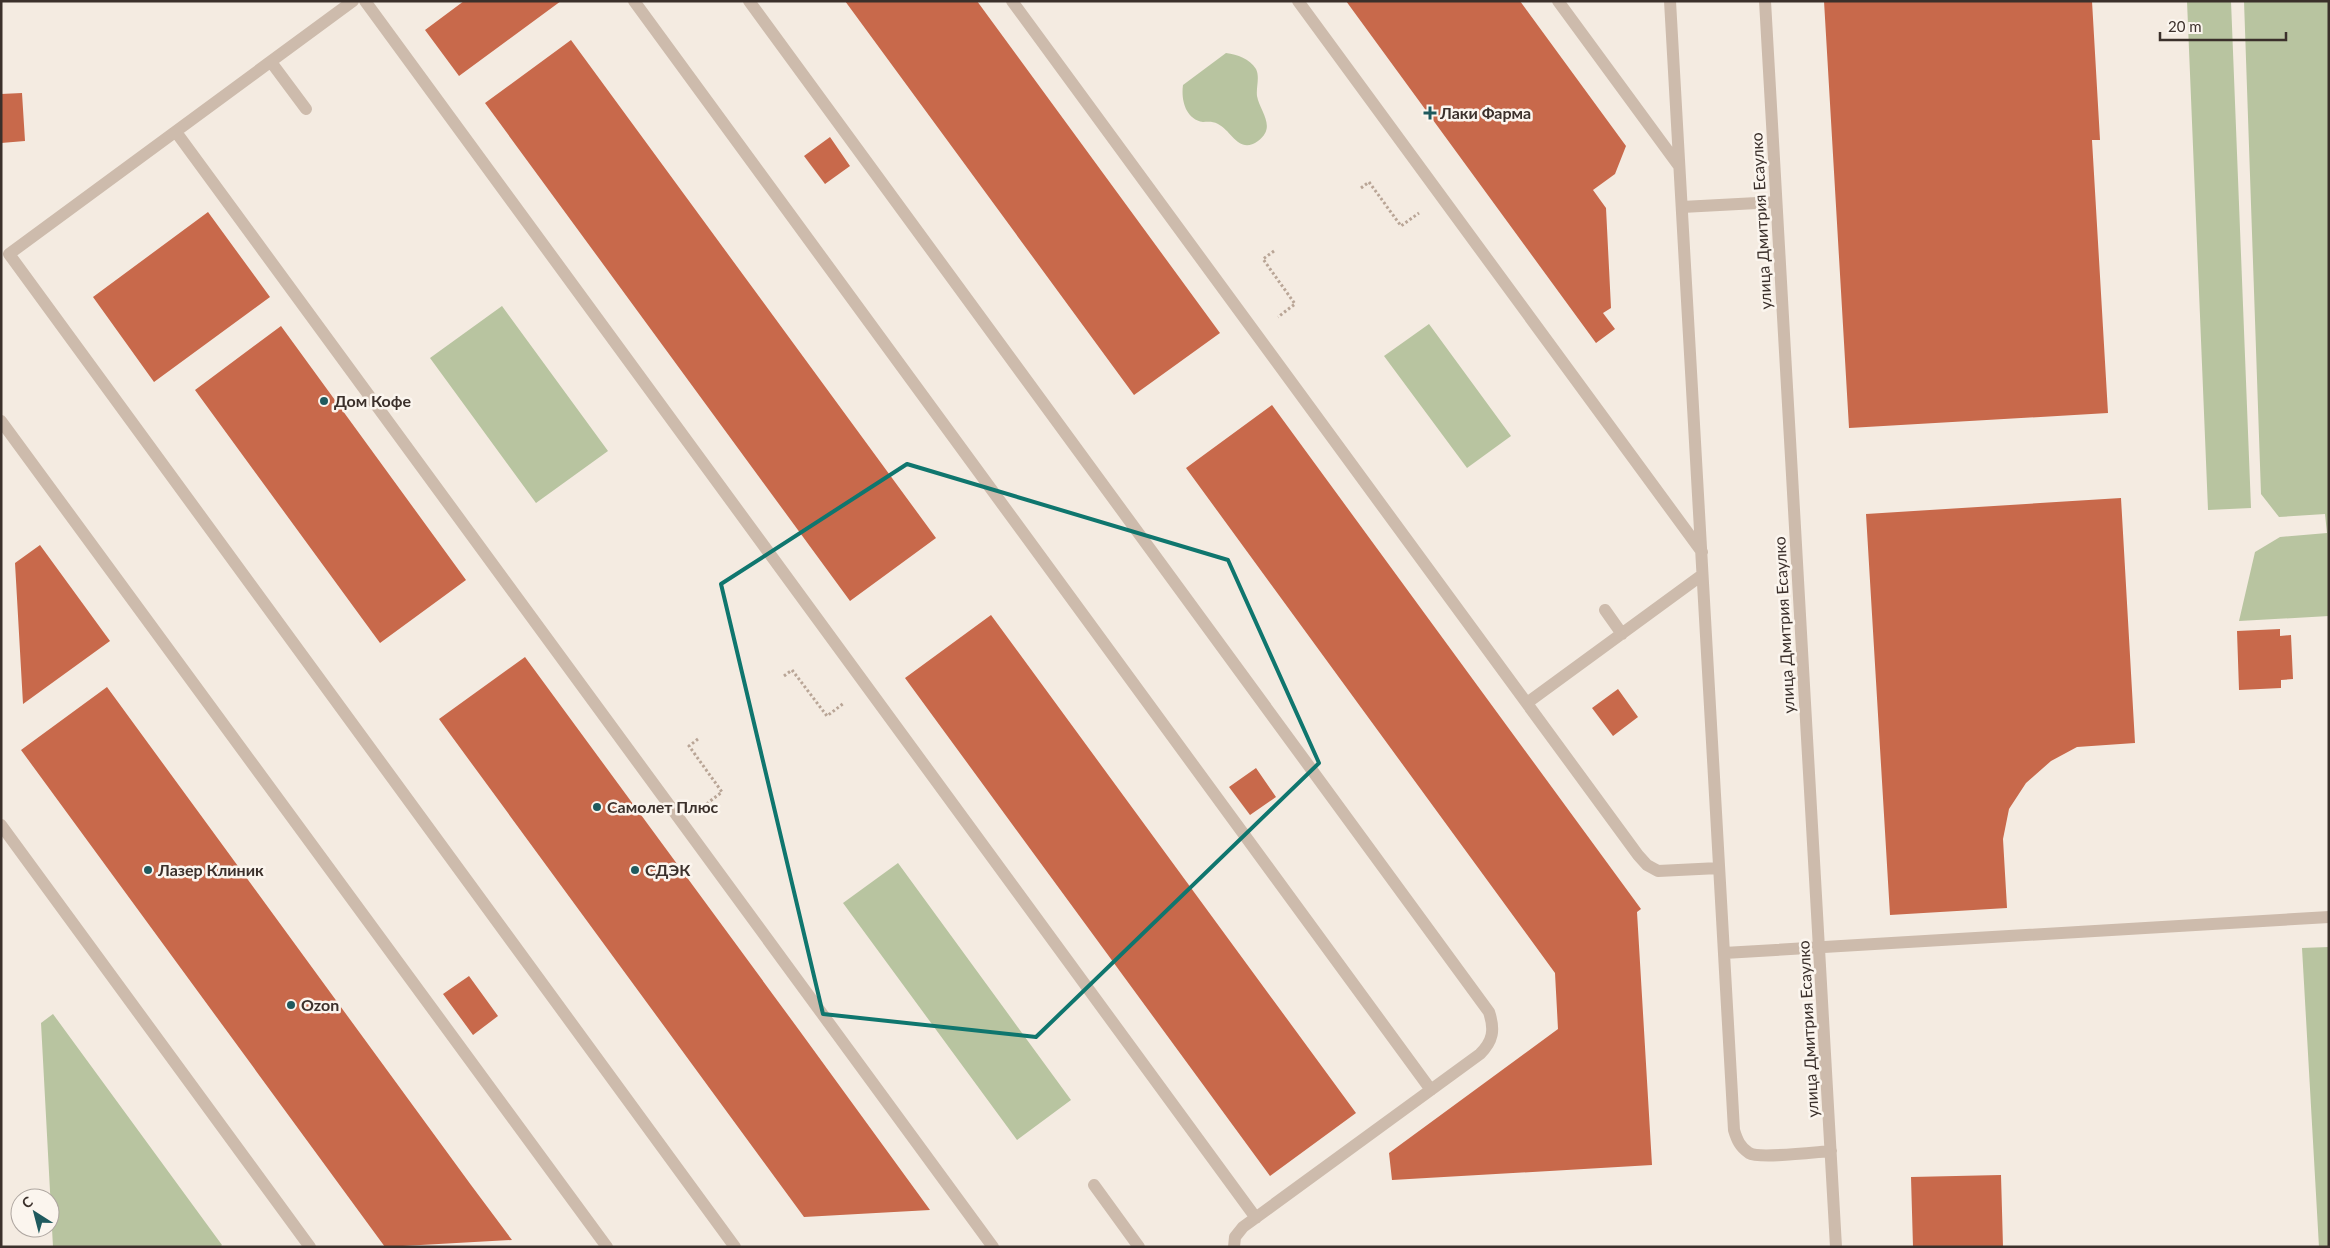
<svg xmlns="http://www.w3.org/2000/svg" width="2330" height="1248" font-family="Lato,sans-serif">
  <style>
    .green { fill: #b8c4a0 }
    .building { fill: #c8694b }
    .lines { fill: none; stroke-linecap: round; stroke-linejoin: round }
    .path { stroke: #b9a596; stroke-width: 3; stroke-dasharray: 2.5 2.5; stroke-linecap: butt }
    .minor { stroke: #cdbbac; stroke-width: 12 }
    .marked { fill: none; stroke: #0f766e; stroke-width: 4; stroke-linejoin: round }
    .poi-dot { fill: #1f5a5e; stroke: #fbf5ee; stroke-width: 2 }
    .labels { text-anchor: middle; stroke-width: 5; stroke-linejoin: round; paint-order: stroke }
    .poi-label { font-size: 16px; font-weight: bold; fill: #3b302b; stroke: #fbf5ee; text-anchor: start }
    .street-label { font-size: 16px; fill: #3b302b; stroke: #fbf5ee }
  </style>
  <rect width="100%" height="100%" fill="#f4ebe1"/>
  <path class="green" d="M2187,1H2231L2251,508L2208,510Z
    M2244,1H2329V616L2239,621L2255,552L2280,537L2327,533L2325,514L2279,517L2261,494Z
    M1226,53C1238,55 1249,58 1256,69C1260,77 1256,87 1257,96C1260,112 1277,127 1258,141C1239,155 1232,131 1218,124C1212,121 1208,122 1203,122C1185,119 1181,99 1183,85Z
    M502,306L608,451L536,503L430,358Z
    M1429,324L1511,436L1467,468L1384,356Z
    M898,863L1071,1100L1017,1140L843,903Z
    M2329,947V1247H2319L2302,948Z
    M53,1014L222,1245L220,1247H53L41,1023Z"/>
  <path class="building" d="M464,1H561L459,76L425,30Z
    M845,1H977L1220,333L1134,395Z
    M1346,1H1520L1626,146L1615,174L1593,190L1606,208L1611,308L1603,313L1615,329L1596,343Z
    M1824,1H2092L2100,140H2092L2108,413L1849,428Z
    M571,40L936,538L850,601L485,103Z
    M22,93L25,141L1,143V94Z
    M830,137L850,166L825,184L804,156Z
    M208,212L270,297L154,382L93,297Z
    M281,326L466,580L380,643L195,390Z
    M1272,405L1641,909L1637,912L1652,1165L1392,1180L1389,1153L1558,1029L1555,973L1186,468Z
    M2121,498L2135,743L2077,747L2051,761L2026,783L2009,809L2003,839L2007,908L1890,915L1866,514Z
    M40,545L110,641L23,704L15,563Z
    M991,615L1356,1113L1270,1176L905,678Z
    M2280,629V636L2291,635L2293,679L2281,680V688L2239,690L2237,631Z
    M525,657L799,1030L930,1210L804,1217L439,719Z
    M107,687L471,1185L512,1240L385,1247L21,750Z
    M1618,689L1638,717L1613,736L1592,708Z
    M1256,768L1276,797L1250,815L1229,787Z
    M469,976L498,1016L473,1035L443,994Z
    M2001,1175L2003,1247H1913L1911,1177Z"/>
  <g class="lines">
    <path class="path" d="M1361,188L1369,182L1401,226L1419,213
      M1274,251L1263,259L1295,304L1278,317
      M784,676L792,670L827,716L844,703
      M698,739L689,746L722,792L705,805"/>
    <path class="minor" d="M353,1L9,254L735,1247
      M365,1L1256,1218
      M634,1L1431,1090
      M749,1L1489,1012C1495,1030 1493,1041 1480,1054L1243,1227L1235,1237L1234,1247
      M1012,1L1638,855L1647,865L1658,871L1719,868
      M1298,1L1702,552
      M1558,1L1679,166
      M1670,1L1734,1130C1737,1140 1740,1147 1749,1153C1759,1159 1816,1152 1831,1151
      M1765,1L1836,1247
      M271,62L306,109
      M176,132L993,1247
      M1682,207L1776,202
      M1,421L607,1247
      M1605,610L1622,634
      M1527,703L1702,575
      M1,825L310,1247
      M1724,953L2329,917
      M1094,1185L1139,1247"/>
  </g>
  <path class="marked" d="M907,464L1228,560L1319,763L1036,1037L823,1014L721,584Z"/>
  <g class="poi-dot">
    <path d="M1427.5 105.5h5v5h5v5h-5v5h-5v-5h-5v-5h5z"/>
    <circle cx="324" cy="401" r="5"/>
    <circle cx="597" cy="807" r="5"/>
    <circle cx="148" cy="870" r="5"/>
    <circle cx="635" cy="870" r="5"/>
    <circle cx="291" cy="1005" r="5"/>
  </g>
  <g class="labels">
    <g class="poi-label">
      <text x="1440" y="119">Лаки Фарма</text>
      <text x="334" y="407">Дом Кофе</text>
      <text x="607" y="813">Самолет Плюс</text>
      <text x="158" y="876">Лазер Клиник</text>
      <text x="645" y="876">СДЭК</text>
      <text x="301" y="1011">Ozon</text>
    </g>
    <g class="street-label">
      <text transform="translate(1761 221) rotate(-93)" y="6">улица Дмитрия Есаулко</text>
      <text transform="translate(1784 625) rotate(-93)" y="6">улица Дмитрия Есаулко</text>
      <text transform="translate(1808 1029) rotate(-93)" y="6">улица Дмитрия Есаулко</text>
    </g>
  </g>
  <rect width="2330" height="1248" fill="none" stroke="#3b302b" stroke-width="5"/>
  <g transform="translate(35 1213) rotate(324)"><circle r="24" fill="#fbf5ee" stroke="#aea6a0"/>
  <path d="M0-4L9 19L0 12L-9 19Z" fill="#1f5a5e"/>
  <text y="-8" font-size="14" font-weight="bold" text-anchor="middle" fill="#3b302b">С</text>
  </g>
  <path d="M2160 32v8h126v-8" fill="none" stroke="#3b302b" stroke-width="2.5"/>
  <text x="2168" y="32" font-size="15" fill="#3b302b" stroke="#fbf5ee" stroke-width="4" paint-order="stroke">20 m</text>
</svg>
